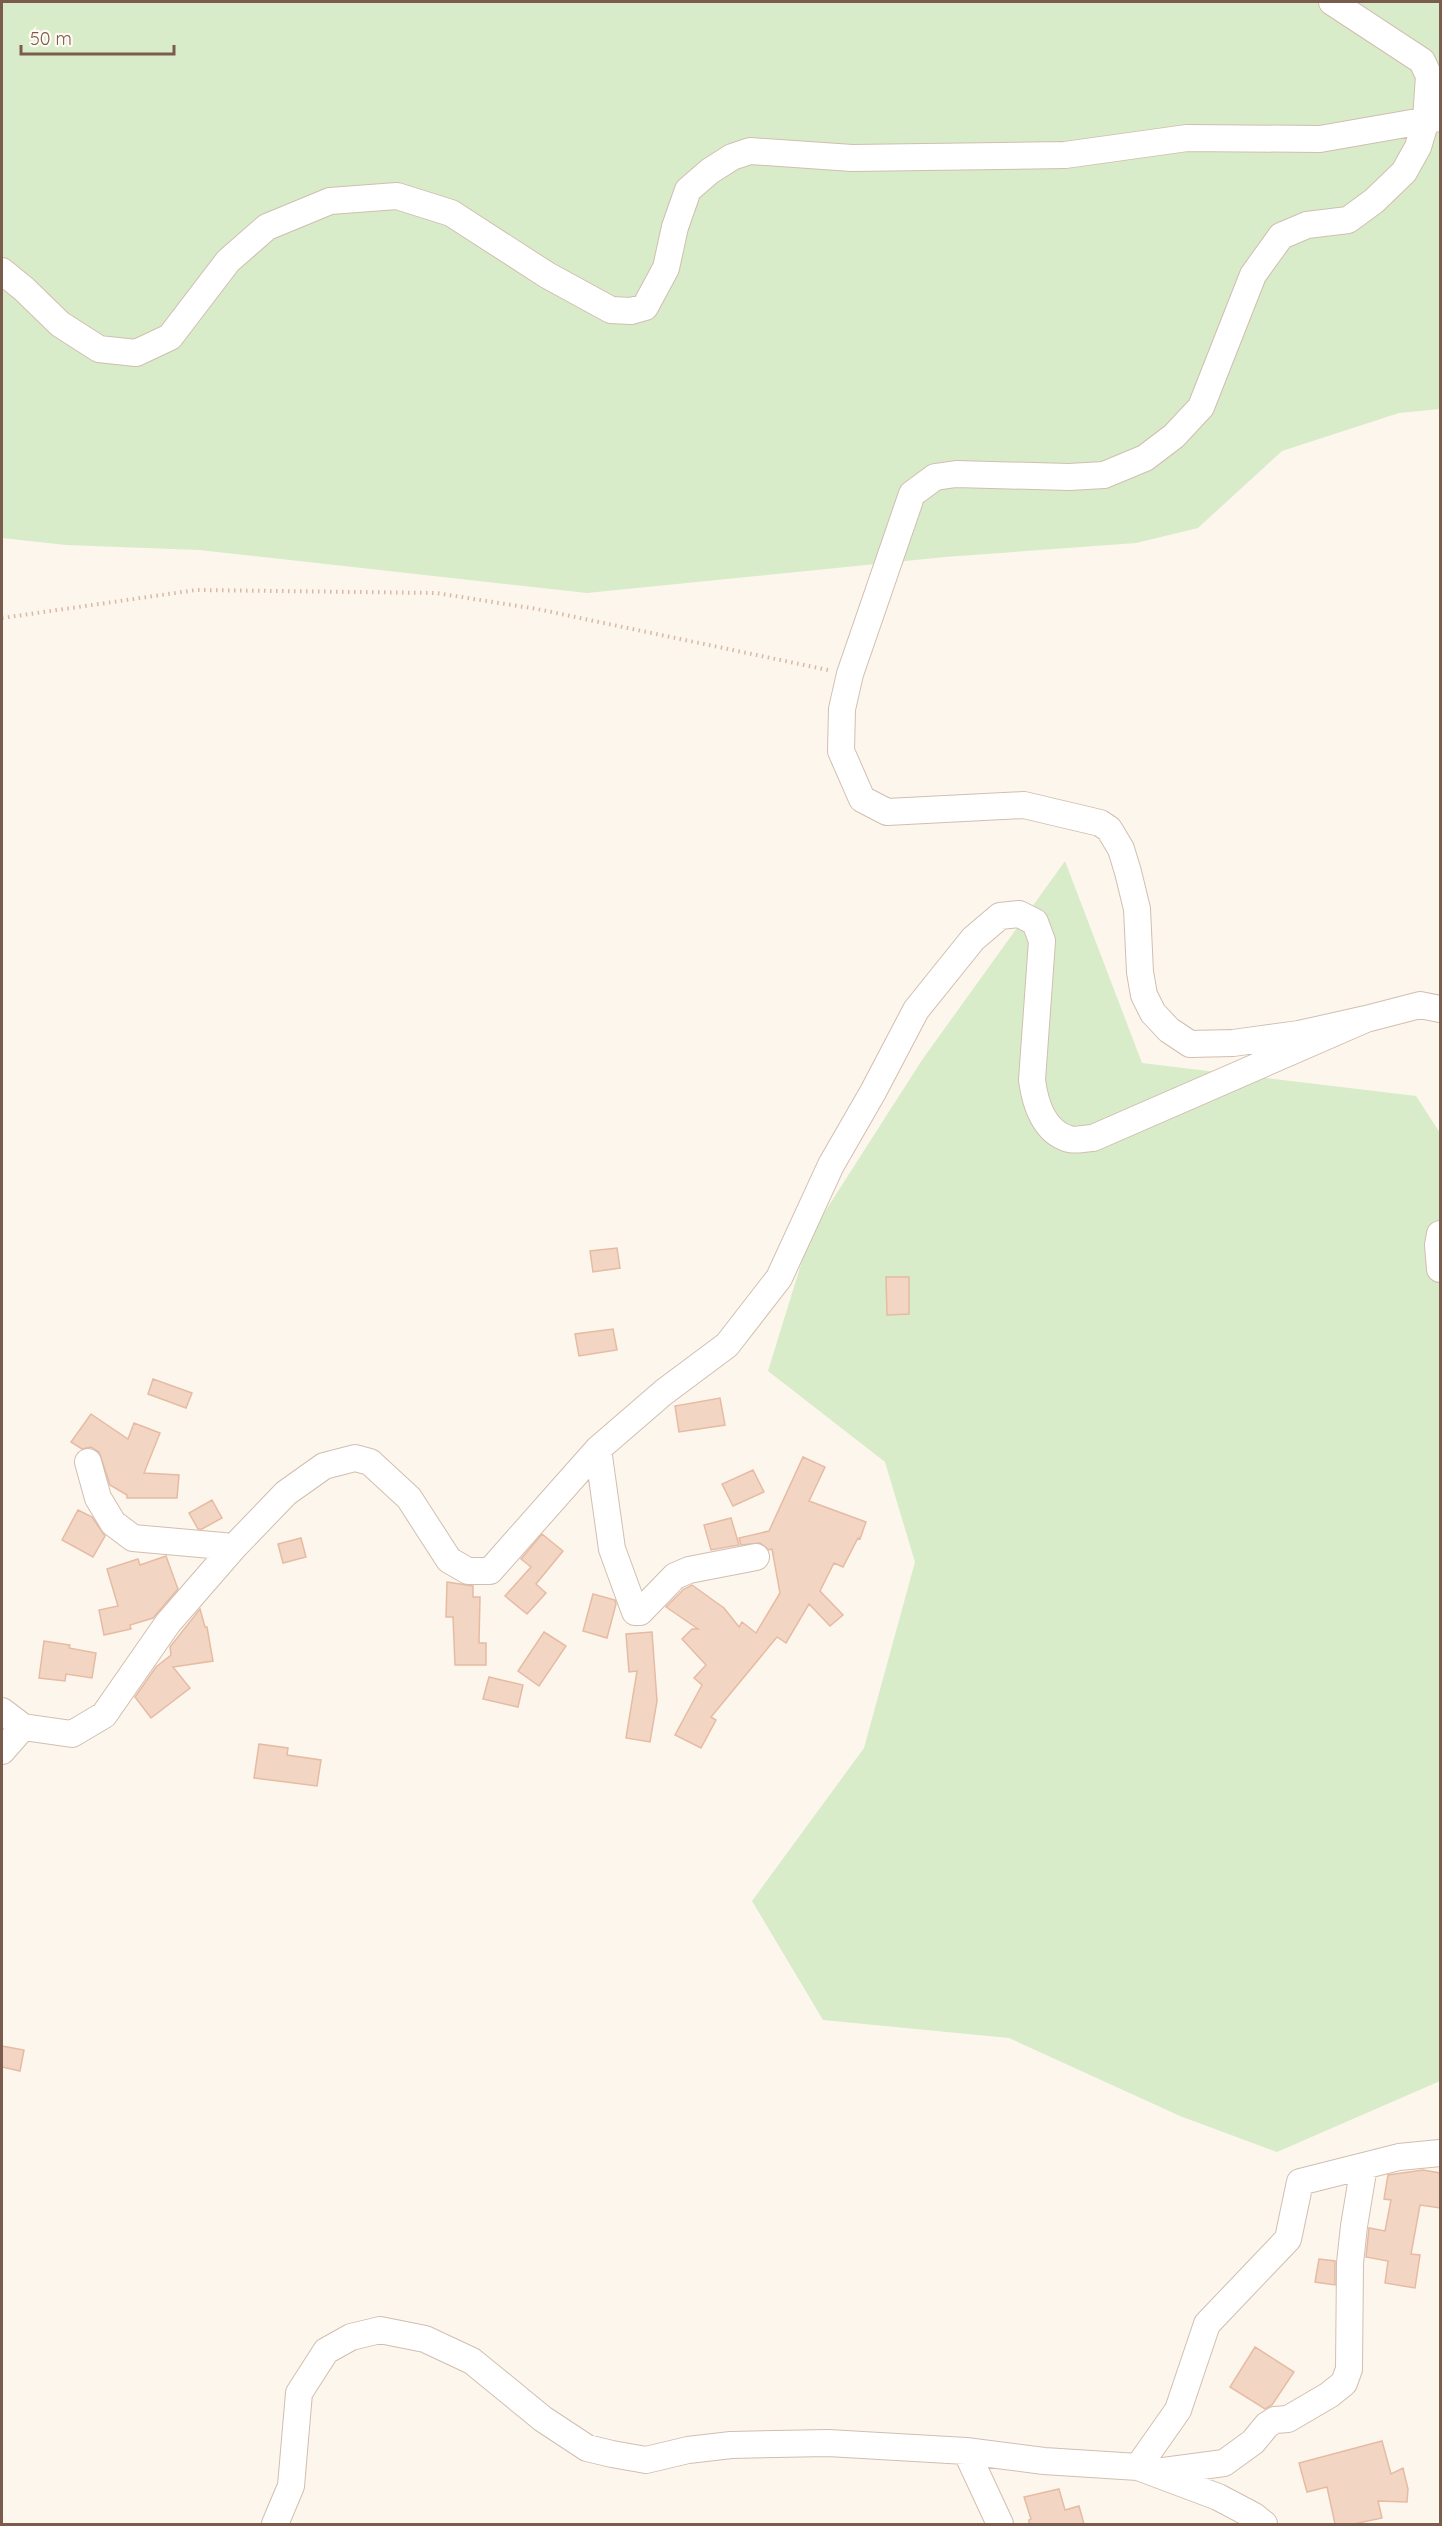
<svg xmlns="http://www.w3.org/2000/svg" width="1442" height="2526" font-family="Quicksand,sans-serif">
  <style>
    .green { fill: #d8ecc9 }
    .building { fill: #f3d5c3; stroke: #e6bba3; stroke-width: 1.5 }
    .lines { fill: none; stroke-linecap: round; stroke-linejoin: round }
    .minor-casing { stroke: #d1beb0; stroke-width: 28 }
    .path { stroke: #d9b8a5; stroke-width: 4; stroke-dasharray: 1.5 4.5; stroke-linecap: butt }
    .minor { stroke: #fff; stroke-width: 26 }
  </style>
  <rect width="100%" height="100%" fill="#fdf6ec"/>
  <path class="green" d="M2,2H1440V409L1399,413L1282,451L1198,528L1136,543L945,557L587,593L199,550L66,545L2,538Z
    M1065,861L1142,1063L1416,1096L1440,1133V2081L1277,2152L1180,2116L1009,2038L823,2020L752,1901L864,1748L915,1562L885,1462L768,1371L810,1235L922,1060Z"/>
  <path class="building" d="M617,1248L620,1268L593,1272L590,1251Z
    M886,1277H909V1314L887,1315Z
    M613,1329L617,1350L579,1356L575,1334Z
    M153,1379L192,1393L186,1408L148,1394Z
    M720,1398L725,1425L679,1432L675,1406Z
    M91,1414L128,1439L134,1423L160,1433L144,1473L179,1475L177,1498H127V1495L110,1485L99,1452L91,1447L82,1449L71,1442Z
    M803,1457L825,1467L809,1501L866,1522L860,1539L858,1538L843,1567L834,1563L820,1591L843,1615L830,1626L809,1604L786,1643L777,1637L711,1717L716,1720L701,1748L675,1735L702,1685L694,1678L706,1665L682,1639L692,1629H698L666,1607L684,1589L692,1585L724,1608L739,1627L742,1622L756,1633L780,1593L772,1549L769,1550L760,1543L741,1545L739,1538L769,1531Z
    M753,1470L764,1492L733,1506L722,1484Z
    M212,1500L222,1518L202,1529H198L189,1513Z
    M78,1510L92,1517L105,1536L93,1557L62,1540Z
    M731,1518L739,1545L711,1550L704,1525Z
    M542,1534L563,1551L536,1584L546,1593L527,1614L505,1596L531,1567L521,1559Z
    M301,1538L306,1557L283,1563L278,1544Z
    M166,1556L178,1589L153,1618L130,1625L131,1629L104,1635L99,1610L118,1606L107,1569L138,1559L140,1565Z
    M447,1582L473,1586V1597H480L479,1643H486V1665H455L453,1617H446Z
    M593,1594L615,1600L616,1604L607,1638L583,1631Z
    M200,1609L205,1627H207L213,1661L173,1667L190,1688L151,1718L135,1697L156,1667L171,1655L170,1647Z
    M544,1632L566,1646L539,1686L518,1671Z
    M652,1632L657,1701L650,1742L626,1738L637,1671L629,1672L626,1634Z
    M44,1641L70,1645L69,1648L96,1653L92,1678L66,1674L65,1681L39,1678Z
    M489,1677L523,1685L518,1707L483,1699Z
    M259,1744L288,1748L287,1755L321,1760L317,1786L254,1778Z
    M2,2046L24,2050L20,2071L2,2067Z
    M1423,2170L1440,2173V2208L1420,2205L1411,2254L1420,2255L1415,2288L1385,2283L1388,2261L1366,2257L1369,2228L1385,2231L1391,2200L1384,2199L1388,2175Z
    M1319,2259L1335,2261V2285L1315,2282Z
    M1255,2347L1294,2372L1272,2405L1265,2409L1230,2387Z
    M1382,2441L1391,2474L1403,2468L1408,2489L1407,2502L1378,2501L1382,2518L1354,2524H1335L1327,2487L1307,2492L1299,2463Z
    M1059,2489L1065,2510L1079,2506L1084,2524H1029V2520L1031,2519L1024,2497Z"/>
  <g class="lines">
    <defs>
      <path id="minor" d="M1332,2L1422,61L1429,76L1426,120L1418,147L1404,172L1374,201L1348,220L1307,225L1281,236L1253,275L1201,407L1174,436L1145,458L1104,475L1069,477L956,474L935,477L912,494L850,674L842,709L841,751L862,799L887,812L1024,805L1100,823L1109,829L1121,849L1128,872L1137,909L1140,972L1144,995L1153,1013L1169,1030L1190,1044L1233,1043L1299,1034L1366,1019L1420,1005L1440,1009
        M2,271L24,289L60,324L99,349L136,353L170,337L228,261L267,227L330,201L397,196L451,213L547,275L611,310L631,311L645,307L666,268L675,227L688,190L710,171L732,157L750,151L852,158L1065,155L1187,138L1320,139L1440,118
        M1440,1234L1438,1245L1440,1269
        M598,1449L612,1549L635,1612H640L675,1576L689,1570L756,1557
        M88,1462L98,1498L113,1523L133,1538L234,1547
        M2,1711L23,1727L72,1734L104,1715L168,1623L234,1547L286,1493L324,1466L355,1458L370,1462L409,1498L449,1560L468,1571H490L598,1449L664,1392L727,1345L779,1278L831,1165L873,1092L916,1010L973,939L1000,916L1019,914L1035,922L1042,941L1032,1080C1035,1103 1044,1132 1069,1139C1075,1141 1086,1138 1093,1138L1366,1019
        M2,1751L23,1727
        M966,2451L1000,2524
        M1138,2467L1178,2410L1207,2324L1288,2239L1300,2182L1399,2157L1440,2153
        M1156,2472L1224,2463L1253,2442L1267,2425L1275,2420L1288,2419L1329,2395L1344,2383L1349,2369L1350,2263L1354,2226L1364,2166
        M275,2524L291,2486L299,2393L326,2351L351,2337L380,2330L425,2339L472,2361L543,2419L587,2448L612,2454L646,2460L688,2450L731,2445L828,2443L966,2451L1044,2461L1138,2467L1218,2497L1254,2516L1264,2524"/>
    </defs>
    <use href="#minor" class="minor-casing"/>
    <path class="path" d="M2,618L196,590L436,593L537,609L828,670"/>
    <use href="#minor" class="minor"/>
  </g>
  <rect width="1442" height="2526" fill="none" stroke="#7a5c4d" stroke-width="6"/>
  <path d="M21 45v9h153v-9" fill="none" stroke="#7a5c4d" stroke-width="3"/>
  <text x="30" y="45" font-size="18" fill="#7a5c4d" stroke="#fffaf3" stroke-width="4.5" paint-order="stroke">50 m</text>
</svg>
